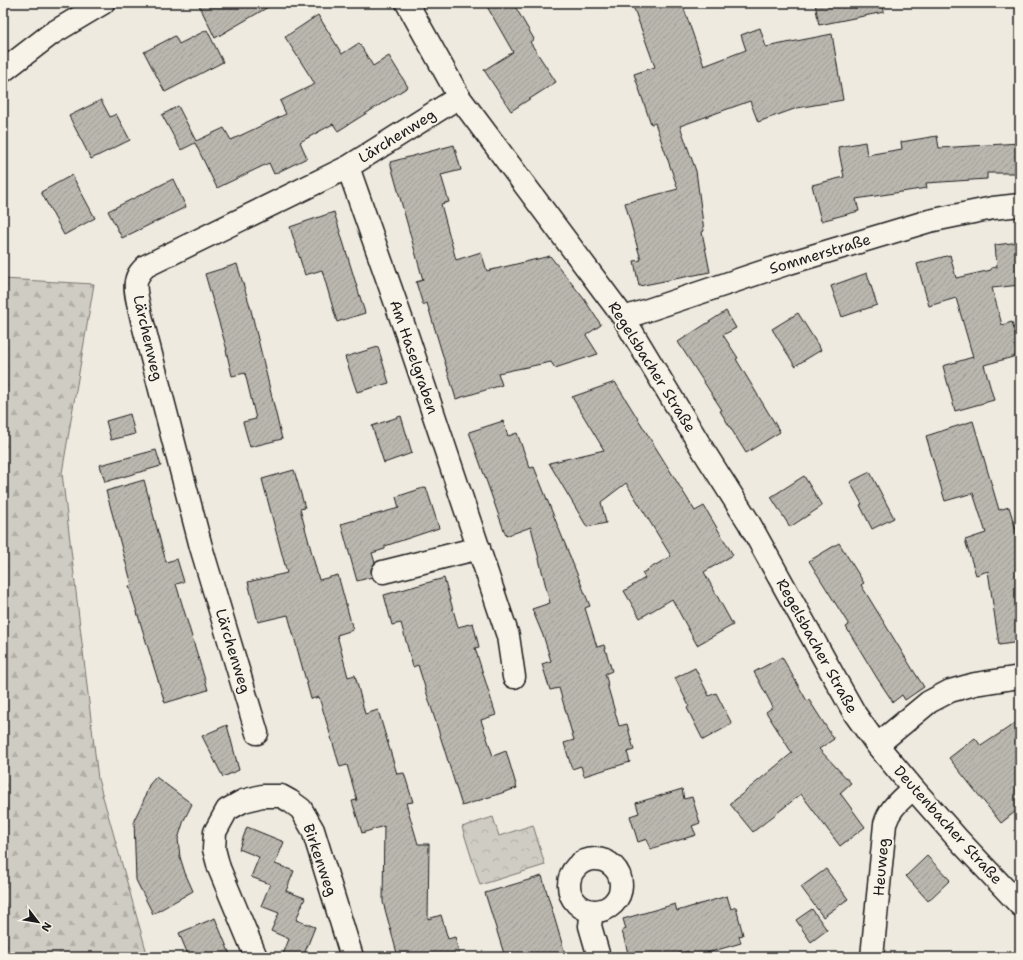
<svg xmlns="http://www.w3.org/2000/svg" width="1023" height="960" font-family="'Shantell Sans',sans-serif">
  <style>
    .forest { fill: url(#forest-firs); stroke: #767470 }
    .park { fill: url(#park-crowns); stroke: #767470 }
    .building { fill: url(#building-hatch); stroke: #1c1c1c }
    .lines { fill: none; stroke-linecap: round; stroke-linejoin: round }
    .minor-casing { stroke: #1c1c1c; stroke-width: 25 }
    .minor { stroke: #f7f3e8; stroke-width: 22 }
    .labels { text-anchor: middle; stroke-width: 3.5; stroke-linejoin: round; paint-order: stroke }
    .street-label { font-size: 15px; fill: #1c1c1c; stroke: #f7f3e8 }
  </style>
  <defs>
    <pattern id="forest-firs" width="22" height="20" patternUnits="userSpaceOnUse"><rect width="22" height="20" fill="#cfccc3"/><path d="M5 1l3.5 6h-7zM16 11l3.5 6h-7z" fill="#b1afa7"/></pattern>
    <pattern id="park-crowns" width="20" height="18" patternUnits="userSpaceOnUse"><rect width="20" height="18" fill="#cfccc3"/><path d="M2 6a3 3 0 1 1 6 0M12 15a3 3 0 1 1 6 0" fill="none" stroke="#b1afa7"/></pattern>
    <pattern id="building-hatch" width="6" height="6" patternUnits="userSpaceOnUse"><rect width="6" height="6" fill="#bab7af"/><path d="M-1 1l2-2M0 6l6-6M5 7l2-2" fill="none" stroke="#9f9d96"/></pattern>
  </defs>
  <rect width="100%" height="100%" fill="#eeeae0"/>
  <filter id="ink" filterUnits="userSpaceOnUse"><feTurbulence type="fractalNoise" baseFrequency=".025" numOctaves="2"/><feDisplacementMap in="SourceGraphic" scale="8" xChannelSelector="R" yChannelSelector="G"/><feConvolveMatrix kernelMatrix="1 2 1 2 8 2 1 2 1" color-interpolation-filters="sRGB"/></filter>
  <g filter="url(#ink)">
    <path class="forest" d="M3,279L94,284L62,473L98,779L148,957H3Z"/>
    <path class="park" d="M493,817L499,836L533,825L545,865L480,885L462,827Z"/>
    <path class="building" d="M198,3H275L215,38Z
      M485,3H513L534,39L530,42L556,82L511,111L484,70L513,52Z
      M632,3H682L704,66L746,50L741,35L760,28L766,47L832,34L843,100L797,108L758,122L750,101L680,126L696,171L704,231L702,232L710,272L639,286L634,261L641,260L625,203L678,189L655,123L651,124L634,74L655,67Z
      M815,3H883L884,12L819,25Z
      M318,15L342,54L359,43L373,66L389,56L408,87L338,131L333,124L300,142L307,158L274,174L269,163L217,188L195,143L181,150L162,115L178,106L196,141L224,128L231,140L286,114L280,101L315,84L285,37Z
      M207,30L223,62L165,92L144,52L175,36L179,44Z
      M101,100L110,117L116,114L130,140L91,159L69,116Z
      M937,136L939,148L1020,143V173H987V179L926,183L927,188L856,199L859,211L821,221L812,185L844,177L838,147L865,142L867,155L902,149L901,142Z
      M454,145L461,170L441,175L449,202L441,204L456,260L481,252L487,271L550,256L584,299L601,325L586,335L598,354L555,368L551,362L498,373L502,385L456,399L427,303L423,305L416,282L423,280L390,162Z
      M72,175L95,218L64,235L41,192Z
      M173,179L186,207L122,238L108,211Z
      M334,212L365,313L337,322L322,270L305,275L290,227Z
      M1020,242V285L992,288L1002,325L1012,322L1020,351V355L984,365L994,400L955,411L943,366L973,357L956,298L929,306L917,264L950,255L956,278L991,270V268L997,267L995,245Z
      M237,264L250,306L282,439L250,447L243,422L256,419L245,373L232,376L226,350H227L205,274Z
      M867,273L877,305L842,317L831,286Z
      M726,311L736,328L723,335L738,358L736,359L780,432L746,453L720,411L722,410L678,342Z
      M798,313L821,350L795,366L772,329Z
      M378,347L389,383L357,392L345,357Z
      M615,382L695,511L704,506L733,555L704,572L733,625L697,645L672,599L640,618L624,591L645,578L642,573L671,556L626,483L601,502L606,523L587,527L549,463L604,450L572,397Z
      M130,414L135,434L111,440L106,421Z
      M401,416L412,453L384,463L372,426Z
      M503,421L508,436L517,433L530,468L534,467L590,606L585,608L597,647L604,645L612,671L605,674L608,684H607L619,726L627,724L634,750L627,752L630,762L584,776L581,766L572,769L564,743L574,740L571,730L559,688L550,690L542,664L551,661L544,638L532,609L550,603L531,527L506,536L469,432Z
      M973,421L999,510L1009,507L1020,543V642L999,645L988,571L976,575L965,540L986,533L973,493L945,501L926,436Z
      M156,450L161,466L105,482L100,465Z
      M294,470L305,508L300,509L319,580L338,575L353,630L337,635L348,677L355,675L365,714L378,710L397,774L404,773L413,802L406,803L418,844H429L428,919L441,915L448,939L455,937L460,957H398L383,902L384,826L362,833L352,801L357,800L347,765L340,767L319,697L311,699L288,615L258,622L248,582L287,573L262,479Z
      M870,472L894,518L872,529L860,505L862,504L850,482Z
      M804,476L822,506L790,527L771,497Z
      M144,480L166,562L177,559L184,582L176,584L208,690L165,703L129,586L132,585L106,491Z
      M426,487L439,528L385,546V549L372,553L375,563L371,569L372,577L357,581L341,524L399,508L396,497Z
      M839,543L864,583L861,585L913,670L924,687L905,700L902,695L893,702L877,678L846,627L849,625L809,561Z
      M444,578L458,627L473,623L479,647L475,648L496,715L481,720L493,756L506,751L517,788L462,806L418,665L413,667L401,623L392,625L384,595Z
      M782,657L807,701L809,700L834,739L819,749L851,783L840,793L865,827L840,846L801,794L753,832L730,804L792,753L766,712L773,707L754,672Z
      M695,668L709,696L716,693L732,724L703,740L687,708L689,706L675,678Z
      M1020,720V808L1001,823L949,758L975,738L981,746Z
      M227,725L239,770L223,777L202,736Z
      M156,777L192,804L184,820L178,839L180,857L185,873L193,891L153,914L136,880L134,820L143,802L149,785Z
      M682,789L684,799L692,797L700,823L692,826L696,835L650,849L647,839L638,842L630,816L639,813L636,803Z
      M247,827L284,842L275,864L294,871L286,891L305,898L296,920L315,927L303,957H282L289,939L271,931L279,913L261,906L270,884L251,877L259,857L239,849Z
      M927,856L950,880L928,901L906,876Z
      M826,869L848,899L823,917L801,887Z
      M542,876L566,957H505L485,893Z
      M727,896L731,909L736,907L743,935L739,936L741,943L693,957H690L688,951L667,957H629L622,931L626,929L623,919L675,904L677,911Z
      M812,909L827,930L811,942L796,920Z
      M215,918L231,957H189L179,933Z"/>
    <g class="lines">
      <defs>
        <path id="minor" d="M407,3L459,97L624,318L629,327L703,450L748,521L833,675L855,714L877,745L913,788L957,838L1020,905
          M3,71L51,34L103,3
          M348,167L407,335L508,636L514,677
          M624,318L789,263L929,221L993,208L1020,205
          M383,572L479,548
          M257,733L201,547L142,320C140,309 134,292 136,282C137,275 142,270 146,266L348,167L459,97
          M877,745L929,702L950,691L975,684L1020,677
          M569 885a26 26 0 1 1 52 0a26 26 0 1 1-52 0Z
          M592,911L590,926L599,957
          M256,957L219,868L214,849L215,832L227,810L243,801L262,796H281L290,801L301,809L313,830L352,957
          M872,957L885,824C890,807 901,800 913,788"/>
      </defs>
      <use href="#minor" class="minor-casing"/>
      <use href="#minor" class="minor"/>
    </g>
  </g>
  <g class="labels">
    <g class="street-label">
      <text transform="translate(397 136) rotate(-32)" y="5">Lärchenweg</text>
      <text transform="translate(820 254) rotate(-17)" y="5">Sommerstraße</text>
      <text transform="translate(148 338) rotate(77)" y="5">Lärchenweg</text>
      <text transform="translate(414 357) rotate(71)" y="5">Am Haselgraben</text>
      <text transform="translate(652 367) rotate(58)" y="5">Regelsbacher Straße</text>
      <text transform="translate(817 646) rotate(61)" y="5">Regelsbacher Straße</text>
      <text transform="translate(233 651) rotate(73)" y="5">Lärchenweg</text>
      <text transform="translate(948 825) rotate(48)" y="5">Deutenbacher Straße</text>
      <text transform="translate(320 860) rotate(71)" y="5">Birkenweg</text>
      <text transform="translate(881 867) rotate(-85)" y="5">Heuweg</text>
    </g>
  </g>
  <rect width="1023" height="960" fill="none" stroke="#f7f3e8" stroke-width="16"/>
  <rect x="8" y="8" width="1007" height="944" fill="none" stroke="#1c1c1c" stroke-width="1.5" filter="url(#ink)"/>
  <g transform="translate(38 922) rotate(121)" stroke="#f7f3e8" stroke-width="3" paint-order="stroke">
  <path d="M0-3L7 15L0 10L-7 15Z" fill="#1c1c1c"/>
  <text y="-6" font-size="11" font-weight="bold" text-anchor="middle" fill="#1c1c1c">N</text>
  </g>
</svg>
